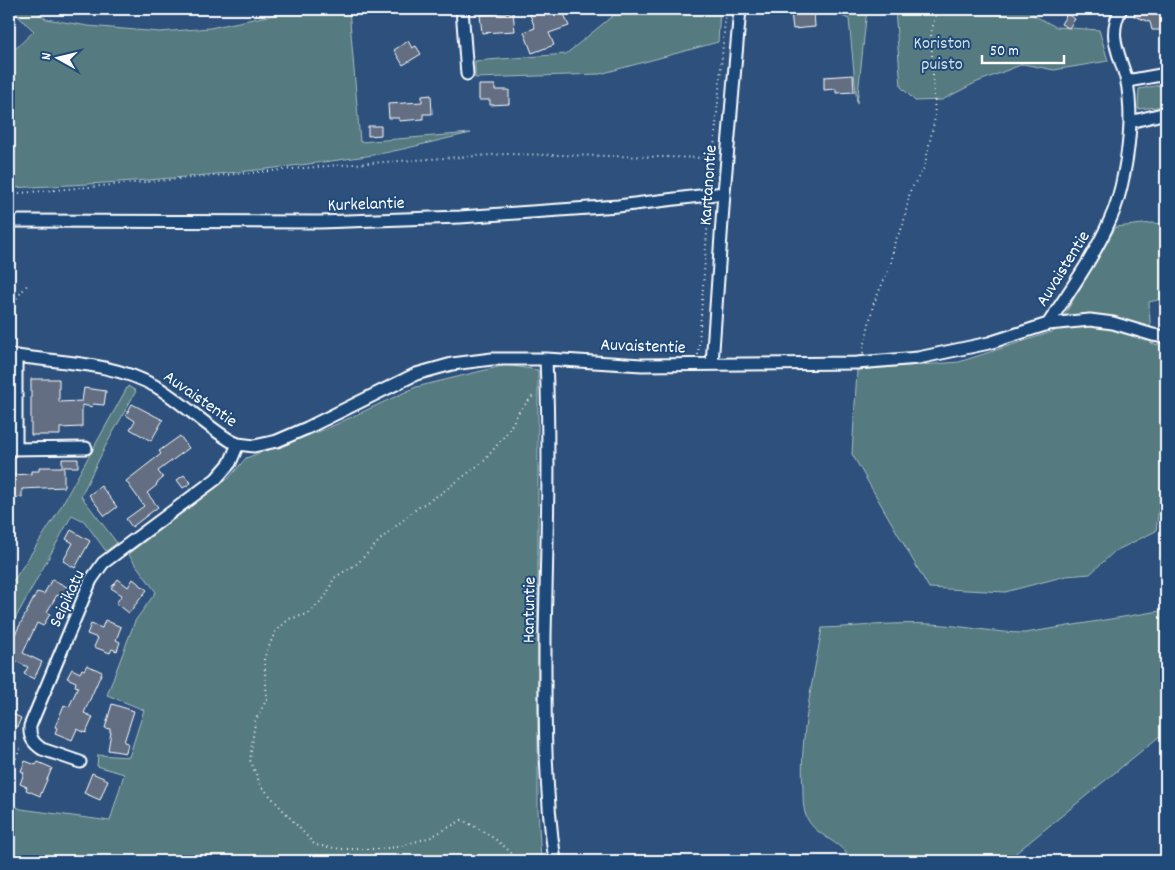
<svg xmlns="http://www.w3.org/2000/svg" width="1175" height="870" font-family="Dekko,sans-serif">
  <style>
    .green { fill: #557a80; stroke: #aabcc0 }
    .building { fill: #636e83; stroke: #fff }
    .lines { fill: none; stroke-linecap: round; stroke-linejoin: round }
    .minor-casing { stroke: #fff; stroke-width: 15 }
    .path { stroke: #fff; stroke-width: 2; stroke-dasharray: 1 4; stroke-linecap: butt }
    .minor { stroke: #1f4a7a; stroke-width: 11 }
    .labels { text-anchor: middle; stroke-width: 4; stroke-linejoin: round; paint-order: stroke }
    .park-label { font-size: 18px; fill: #d4dedf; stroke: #1f4a7a }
    .street-label { font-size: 18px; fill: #fff; stroke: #1f4a7a }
  </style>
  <rect width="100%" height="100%" fill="#2d517c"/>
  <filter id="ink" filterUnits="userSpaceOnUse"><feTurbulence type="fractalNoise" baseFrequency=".02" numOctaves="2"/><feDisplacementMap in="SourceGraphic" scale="10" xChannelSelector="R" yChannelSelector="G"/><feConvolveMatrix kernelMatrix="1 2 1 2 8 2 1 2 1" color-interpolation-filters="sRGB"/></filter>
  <g filter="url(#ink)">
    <path class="green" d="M10,9H35L46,19L88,26L160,32L210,28L277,14L275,9H349L360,142L471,133C434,141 397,152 360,157C244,174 126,183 9,188V55L34,31Z
      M621,9H720L718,42L600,74L475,78V61L566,54Z
      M825,9H867L857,104L849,19Z
      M895,9H1036L1033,15L1056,27L1099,30L1108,61L1054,70L1023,64L975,83L942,100L915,101L901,87Z
      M1166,84V106L1138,109L1139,89Z
      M1152,223L1166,224V298L1149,302L1151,343L1166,347V451L1156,531L1115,551L1090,574L1066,576L1005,592L929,588L852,454L857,370L959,362L1055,331L1116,227Z
      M506,365L538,370V809L541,861H9V804L21,809L110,821L124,774L97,766L98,755L129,757L144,710L107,695L135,621L156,592L128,554L215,488L229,478L246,458L326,429L416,387Z
      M128,386L136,391L105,447L81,496L117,543L106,551L84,521L72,515L9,630V580H14L55,517Z
      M1166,610V731L1006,861H851C843,840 812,837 805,813C803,806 803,798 803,790C799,736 813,682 822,628C857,627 894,622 929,624C961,625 993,633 1025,633Z"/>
    <path class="building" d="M528,9H544L545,11L552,9H562L569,26L549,33L554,45L532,53L524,32L535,28Z
      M1136,9H1166V24L1162,25V30H1152L1150,22L1134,16Z
      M814,11L815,27L793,29L791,13Z
      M513,12L515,31L482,33L480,15Z
      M1067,14L1075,19L1069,28L1061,24Z
      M408,41L412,48L416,46L421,54L403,65L394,50Z
      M853,75L854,92L836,93V89L824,90V77Z
      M479,85H495V90H509V104L490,105V100H479Z
      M431,95L432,114H423V119L399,121V118H389L388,104L422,102V96Z
      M368,126H381V135L368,136Z
      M31,379H59V402L82,401L84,388L106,391L104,405L93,404L92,407L82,405V427L60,428V435H31Z
      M132,404L163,420L151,441L130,429L135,421L126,415Z
      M180,436L189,448L158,471L163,478L156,484L157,485L147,493L158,507L132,527L126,519L144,506L126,481L161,454L159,451Z
      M62,459H78V467H64V487L22,489V497L9,498V475L31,474V471H39V467H62Z
      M184,475L191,483L183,488L177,480Z
      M101,486L117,507L105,516L89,495Z
      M71,530L90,541L75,568L63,561L73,543L66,539Z
      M52,579L69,588L64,598L57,595L47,612L50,614L43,626L37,623L23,653L42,662L34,679L24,674L28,667L9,658V646L37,592L44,594Z
      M118,579L128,587L133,579L147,590L129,613L116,603L122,595L111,588Z
      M105,620L121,627L116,640L120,642L117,651L112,649L110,653L94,647L98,638L87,634L91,624L102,628Z
      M87,665L102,672L84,713L93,717L86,733L77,729L72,740L55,733L57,728L55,727L64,705L69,707L78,687L75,686L76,682L67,678L72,669L80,673L82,669L84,670Z
      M112,704L134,711L124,742L128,743L126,753L108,750L111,732H110V729L105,728Z
      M9,712L21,718L17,727L9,724Z
      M25,761L36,765L38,762L52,768L40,796L26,790L27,787L20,784L24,773L21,771Z
      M92,773L108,780L100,800L84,793Z"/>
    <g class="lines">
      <defs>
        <path id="minor" d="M462,9L467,74
          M1126,79L1133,80L1166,74
          M1130,122L1166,113
          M9,221L320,222L460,217L618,206L724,193
          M1048,324C1070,290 1094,257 1110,220C1122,195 1129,151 1130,123C1130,111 1129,90 1126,78C1119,53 1107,35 1121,9
          M9,355C59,363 111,361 157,387C183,403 205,425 231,441L238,444L254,446L277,441L307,428L416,374L452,364L492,359H546L642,365L857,363L918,358L989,343L1048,324L1090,320L1113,323L1153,335L1166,337
          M16,356V449
          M546,359C550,451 547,543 545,635C545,710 544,786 555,861
          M712,364L724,193L740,9
          M9,449L86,448
          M80,762L42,749C33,743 29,737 30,726L91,580L103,563L216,479L230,463L238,444"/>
      </defs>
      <use href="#minor" class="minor-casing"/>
      <path class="path" d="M711,183L726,9
        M9,194L339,165L506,154L713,158
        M9,311L16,299L28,284
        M863,353L873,305L891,264L895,241L903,226L910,191L924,168L935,118L931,33L937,9
        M698,355L709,205
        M9,772L22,745
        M518,861C505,843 482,830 462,820L431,837L398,847L377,849H341L315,845L261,786L250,760L255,721L267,699L264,658L275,632L289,619L308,614L326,596L334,578L358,563L382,538L416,509L440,494L484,461L507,433L520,410L535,394"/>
      <use href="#minor" class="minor"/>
    </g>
  </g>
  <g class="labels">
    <g class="park-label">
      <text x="942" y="48">Koriston<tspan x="942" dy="21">puisto</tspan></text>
    </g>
    <g class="street-label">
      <text transform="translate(707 185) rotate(-86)" y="6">Kartanontie</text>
      <text transform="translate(366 203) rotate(-2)" y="6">Kurkelantie</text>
      <text transform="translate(1062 268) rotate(-58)" y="6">Auvaistentie</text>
      <text transform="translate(643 345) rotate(2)" y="6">Auvaistentie</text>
      <text transform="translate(201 398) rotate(35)" y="6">Auvaistentie</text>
      <text transform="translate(66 598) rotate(-65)" y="6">Seipikatu</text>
      <text transform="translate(528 610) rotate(-89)" y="6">Hantuntie</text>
    </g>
  </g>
  <rect width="1175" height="870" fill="none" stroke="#1f4a7a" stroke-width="30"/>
  <rect x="15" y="15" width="1145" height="840" fill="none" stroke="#fff" stroke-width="2" filter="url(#ink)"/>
  <g transform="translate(58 58) rotate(278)" stroke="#1f4a7a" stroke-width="4" paint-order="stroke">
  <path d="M0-4L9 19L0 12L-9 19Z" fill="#ffffff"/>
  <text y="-8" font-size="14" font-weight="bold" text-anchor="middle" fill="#ffffff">N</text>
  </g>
  <path d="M982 55v8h82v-8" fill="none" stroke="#ffffff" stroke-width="2.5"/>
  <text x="990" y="55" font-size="15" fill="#ffffff" stroke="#1f4a7a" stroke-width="4" paint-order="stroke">50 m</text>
</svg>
